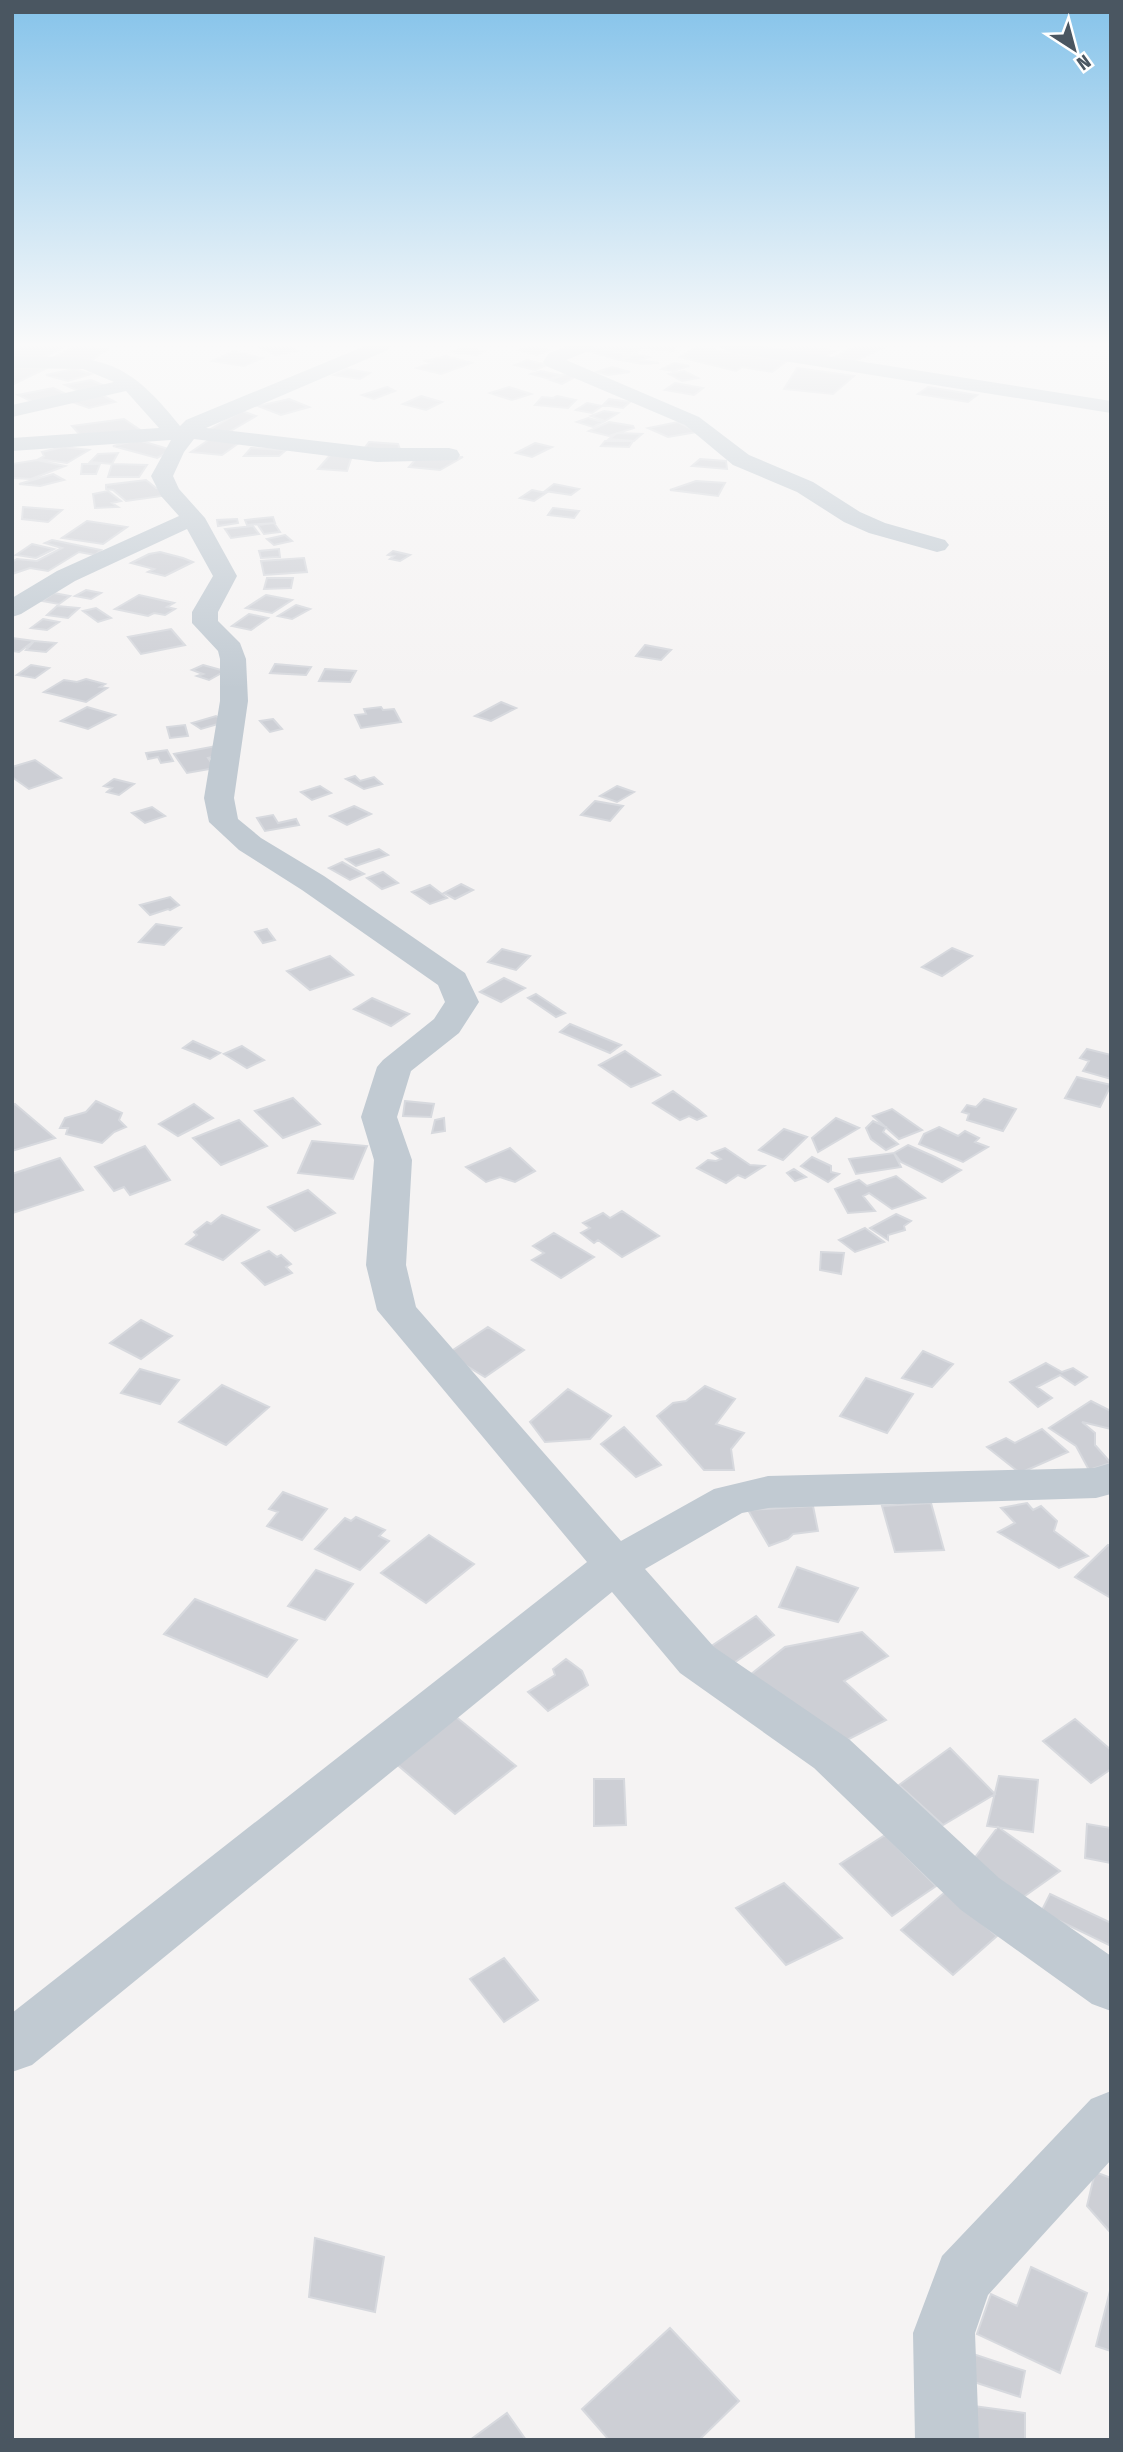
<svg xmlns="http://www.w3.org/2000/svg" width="1123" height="2452" font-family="'Fira Sans Condensed',sans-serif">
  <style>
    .building { fill: #cdcfd5; stroke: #d7d9de; stroke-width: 2 }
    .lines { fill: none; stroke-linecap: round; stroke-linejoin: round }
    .minor { fill: #c1cad2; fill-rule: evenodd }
  </style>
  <rect width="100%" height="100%" fill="#f5f3f3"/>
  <path class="building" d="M28,346H57L63,347L43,358L12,356V351Z
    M75,346L107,349L91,361L52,358Z
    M258,346H288L297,351L275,355Z
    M529,346H533L549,350L537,355L519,350Z
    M593,346H622L639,350L629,354Z
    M595,346L629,356L619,360L584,350Z
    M637,346H677L673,351L636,347Z
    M791,346H806L835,351L826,357L785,350Z
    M856,346H887L855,361L834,357Z
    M696,347L787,361L772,372L742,367L736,371L680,357Z
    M463,348L485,351L476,355L451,352Z
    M234,351L262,358L244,366L212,361Z
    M635,354L649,357L641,360L659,363L642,364L622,360Z
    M446,356L472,363L441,374L417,368L431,363L425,361Z
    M527,360L547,365L535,370L515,365Z
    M674,363L689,366L673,371L662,369Z
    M12,367L45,369L12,385Z
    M612,367L630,372L608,375L597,372Z
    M797,368L854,376L833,394L784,389Z
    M74,369L91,374L68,381L46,375Z
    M347,369L370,373L360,379L334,375Z
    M541,371L560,375L550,379L531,374Z
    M684,371L698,378L682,381L669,374Z
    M568,373L577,376L562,384L550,380Z
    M91,380L105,386L78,391L65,385Z
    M675,383L703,388L694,395L665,390Z
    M387,387L395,391L374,399L362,395Z
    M509,387L531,394L512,400L490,393Z
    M928,387L977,395L968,402L918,394Z
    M53,388L66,394L33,402L18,395Z
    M100,394L115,402L89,408L69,401Z
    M421,396L442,402L426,410L403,404Z
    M557,396L576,400L568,408L535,405L542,397L553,398Z
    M289,399L309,407L281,415L258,406Z
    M609,399L630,402L623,408L603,405Z
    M587,403L602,406L592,413L576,410Z
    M242,411L256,416L227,433L209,430Z
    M604,411L618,413L605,421L591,416Z
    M588,418L603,422L593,427L577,422Z
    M124,419L143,432L80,435L72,426Z
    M609,422L633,426L634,428L609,436L589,431Z
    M678,422L697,432L668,437L648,428Z
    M617,433L642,434L634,441L609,439Z
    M210,439L239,443L222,455L191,452Z
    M138,440L172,450L157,458L113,446Z
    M605,441H633L629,447L601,446Z
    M369,442L398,444L401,452L363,450Z
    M535,443L552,447L532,457L516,453Z
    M63,447L89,450L67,463L39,459L44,456L42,452Z
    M251,448L286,450L279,456H244Z
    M118,453L112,464L90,462L98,454Z
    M331,454L352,456L347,471L318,469Z
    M463,457L440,470L409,467L416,459Z
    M700,459L726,461L727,469L692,466Z
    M37,460L65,466L31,479L12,478V464Z
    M82,464H100L96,474H81Z
    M112,464L147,465L139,477H108Z
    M53,474L64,480L40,486L19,484Z
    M146,480L156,488H161L162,496L126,501L113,490L106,489V485Z
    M696,481L725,483L718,496L670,490Z
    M554,484L579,489L571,495L545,491Z
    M532,490L546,493L534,501L520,498Z
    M108,491L121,501L112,503L118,507L95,508L93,494Z
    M23,507L62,510L48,522L22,519Z
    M553,508L579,511L574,518L548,515Z
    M273,517L275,523L247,525L245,520Z
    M237,519L238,523L218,526L217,520Z
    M87,521L127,527L103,544L62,538Z
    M274,523L280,532L264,534L258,525Z
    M253,526L259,534L231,538L225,529Z
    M285,535L292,541L274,545L267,539Z
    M52,540L101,550L95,555L79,552L48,571L30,568L12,574V562L17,559L37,561L62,548L45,543Z
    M32,544L54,549L36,558L16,555Z
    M279,549L280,557L261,558L259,551Z
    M393,551L410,555L400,561L390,559L394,556L388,555Z
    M160,552L183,558L193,562L165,576L148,572L154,569L131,563L149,554Z
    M304,558L307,572L264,575L261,561Z
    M267,578H293L291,588L264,589Z
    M86,590L101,593L91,599L75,596Z
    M54,593L70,596L59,604L42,601Z
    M139,595L174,603L167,607L175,609L165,615L154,613L148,616L115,609Z
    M266,595L292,600L272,613L246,608Z
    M296,605L310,609L292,619L278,616Z
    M57,606L79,608L68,618L47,615Z
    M96,608L111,618L98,622L83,611Z
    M249,614L268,618L251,630L232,626Z
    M43,619L59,622L47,630L31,628Z
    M171,629L185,645L141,654L128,637Z
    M12,638L34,641L19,652L12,651Z
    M34,641L56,643L46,652L26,650Z
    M645,645L671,650L661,660L636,656Z
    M275,664L311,667L306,675L270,673Z
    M31,665L49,668L35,678L17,675Z
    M203,665L225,671L209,680L197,676L203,674L192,670Z
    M325,669L356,671L350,682L319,681Z
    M86,679L105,684L100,687L107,688L86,702L44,692L64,680L77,682Z
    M501,702L516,708L491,721L475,716Z
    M87,707L115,715L88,729L61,721Z
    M381,707L383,710L394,709L401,722L361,728L355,715L366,714L364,709Z
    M216,716L225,722L201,729L192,723Z
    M273,719L282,729L270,732L260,721Z
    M185,725L188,736L170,738L167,727Z
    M216,746L222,755L208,758L215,768L187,773L174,754Z
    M167,750L173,761L161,763L158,757L148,759L146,753Z
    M35,760L61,778L29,789L12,777V767Z
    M355,776L360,781L374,777L382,784L364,789L346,779Z
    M114,779L134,784L119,795L107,792L112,788L104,786Z
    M320,786L331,793L312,800L301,792Z
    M617,786L634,792L617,802L600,796Z
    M595,801L623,806L610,821L581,815Z
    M354,806L371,814L347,825L330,816Z
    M152,807L165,816L145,823L132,813Z
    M273,815L278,823L296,819L299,825L265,831L257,818Z
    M379,849L388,855L356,866L346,859Z
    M342,862L364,874L350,880L329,868Z
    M383,872L398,883L382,889L367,878Z
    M461,884L473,890L455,899L444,893Z
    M430,885L447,898L430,904L412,892Z
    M170,897L179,905L170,910L168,909L150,915L140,905Z
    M156,924L181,928L164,945L139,942Z
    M267,929L275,940L263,943L255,932Z
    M952,948L972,956L942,976L922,967Z
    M502,949L530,956L516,970L488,962Z
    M330,956L353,975L310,990L287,971Z
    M504,978L525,988L501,1002L480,992Z
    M536,994L565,1013L556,1017L528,998Z
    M372,998L409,1014L391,1026L354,1009Z
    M570,1024L621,1045L610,1053L560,1032Z
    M193,1041L220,1053L210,1059L183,1048Z
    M242,1046L264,1060L247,1068L224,1054Z
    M1087,1049L1111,1055V1079L1083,1071L1089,1061L1080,1058Z
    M625,1051L660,1075L631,1087L599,1065Z
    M1077,1077L1111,1085L1100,1107L1065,1098Z
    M673,1091L699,1110L706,1116L697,1120L689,1116L680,1120L653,1103Z
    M293,1098L320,1124L283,1138L255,1111Z
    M984,1099L1016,1109L1003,1131L967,1120L969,1114L962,1112L967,1105L976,1107Z
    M96,1101L122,1113L119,1120L126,1127L114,1132L102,1143L66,1134L68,1128H60L65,1118L86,1112Z
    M405,1101L434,1104L431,1117L403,1116Z
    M15,1104L55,1138L12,1151V1105Z
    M194,1104L213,1118L178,1136L159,1124Z
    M892,1109L922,1130L899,1139L873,1116Z
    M444,1118L445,1131L432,1133L435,1120Z
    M836,1118L859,1128L818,1152L812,1138Z
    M239,1120L267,1146L221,1165L193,1138Z
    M873,1121L886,1127L883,1132L898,1144L886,1150L871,1139L866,1128Z
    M939,1127L958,1136L965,1131L979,1138L975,1142L988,1147L963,1162L919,1144L924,1134Z
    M784,1129L807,1137L783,1160L759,1150Z
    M312,1141L367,1146L353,1179L298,1173Z
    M908,1145L935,1157L961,1170L942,1182L901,1162L894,1153Z
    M145,1146L170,1180L130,1195L124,1187L114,1191L95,1167Z
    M510,1148L535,1171L515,1182L500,1177L486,1182L466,1167Z
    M725,1148L750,1165L764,1166L745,1178L738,1175L726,1183L697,1168L708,1160L716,1161L721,1159L712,1153Z
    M894,1153L901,1167L856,1174L849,1159Z
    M812,1157L831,1166V1172L839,1174L828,1182L801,1166Z
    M60,1158L83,1190L13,1213L12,1174Z
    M794,1169L806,1177L795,1181L787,1173Z
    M896,1176L925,1198L892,1209L869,1193L863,1196L875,1211L848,1213L835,1189L859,1180L867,1186Z
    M308,1190L335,1213L295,1231L268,1207Z
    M622,1211L659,1236L622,1257L598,1240L594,1243L581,1233L590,1228L583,1223L603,1213L610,1218Z
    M896,1214L911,1221L904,1226L905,1230L888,1235V1240L870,1228Z
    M222,1215L259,1230L223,1260L186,1244L197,1235L194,1232L207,1222L211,1224Z
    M865,1228L884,1242L855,1252L839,1240Z
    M554,1233L594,1257L561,1278L532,1260L544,1253L533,1246Z
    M269,1251L277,1257L281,1255L291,1264L286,1267L292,1273L265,1285L242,1263Z
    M821,1252L844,1253L841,1274L820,1270Z
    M141,1320L172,1336L141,1359L110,1343Z
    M488,1327L524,1350L485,1377L447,1354Z
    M923,1351L953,1364L932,1387L902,1378Z
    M1046,1363L1062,1372L1073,1368L1087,1377L1075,1385L1060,1375L1037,1387L1052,1398L1038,1407L1010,1382Z
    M140,1369L179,1380L160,1404L121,1393Z
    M866,1378L913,1394L887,1433L840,1416Z
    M222,1385L269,1407L226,1445L179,1422Z
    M705,1386L735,1399L716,1424L744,1433L731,1449L734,1470H704L657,1416L673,1403L686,1401Z
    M568,1389L611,1416L590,1439L545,1442L530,1422Z
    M1091,1401L1111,1411V1429L1082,1422L1095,1433V1445L1111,1463L1089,1470L1076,1446L1049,1428Z
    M624,1427L661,1465L636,1477L601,1444Z
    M1042,1429L1068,1452L1020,1473L987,1447L1006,1438L1015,1443Z
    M283,1492L327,1509L302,1540L267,1526L278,1512L269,1509Z
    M931,1503L944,1550L895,1552L882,1506Z
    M1027,1503L1033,1510L1041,1506L1057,1521L1054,1531L1088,1556L1059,1568L998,1532L1015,1523L1001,1508Z
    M813,1506L818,1531L793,1534L788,1539L769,1546L748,1510Z
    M356,1517L385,1530L379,1536L389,1541L360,1570L315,1549L345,1518L351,1521Z
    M429,1535L474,1564L426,1603L381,1573Z
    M1108,1545L1111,1546V1598L1075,1577Z
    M797,1567L858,1588L838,1622L779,1607Z
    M316,1570L353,1584L325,1620L288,1606Z
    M195,1599L297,1640L267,1677L164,1634Z
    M756,1616L774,1635L728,1667L704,1651Z
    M862,1632L888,1656L844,1681L886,1720L843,1742L750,1675L785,1647Z
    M566,1659L582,1671L588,1685L548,1711L528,1692L555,1675L553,1669Z
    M455,1716L516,1766L455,1814L394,1762Z
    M1075,1719L1111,1750V1769L1091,1783L1043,1741Z
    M950,1748L995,1794L943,1825L899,1785Z
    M999,1776L1038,1780L1033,1832L987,1826Z
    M594,1779H624L626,1825L594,1826Z
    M1087,1824L1111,1828V1863L1085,1858Z
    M998,1827L1060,1871L1022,1898L973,1860Z
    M885,1835L936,1886L892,1916L840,1864Z
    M784,1883L842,1938L786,1965L736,1908Z
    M945,1892L997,1936L953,1975L901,1930Z
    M1050,1894L1111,1923V1946L1041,1912Z
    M504,1958L538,2000L504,2022L470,1979Z
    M1095,2172L1111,2178V2233L1087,2206Z
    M315,2238L384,2257L375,2312L309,2297Z
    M1031,2267L1087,2293L1060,2373L977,2334L991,2294L1017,2306Z
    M1111,2287V2351L1096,2346Z
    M670,2328L739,2401L699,2440H609L582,2409Z
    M973,2354L1025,2371L1020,2397L968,2380Z
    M959,2404L1025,2413V2440H959Z
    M507,2413L526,2440H470Z"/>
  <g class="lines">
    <path class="minor" d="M365,346H391L388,350L206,428L377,448H449L457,450L460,455L457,460L377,462L194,439L184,452L173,476L179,489L205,518L237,576L218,612V621L240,643L246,659L248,701L234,798L238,819L261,838L324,876L465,973L479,1002L459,1033L411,1071L397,1117L412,1160L406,1265L416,1307L621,1541L714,1489L768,1476L1094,1468L1111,1463V1494L1096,1498L768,1508L742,1513L645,1569L714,1647L850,1740L999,1878L1111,1956V2011L1092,2004L961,1910L814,1768L680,1673L612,1592L32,2065L12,2072V2013L587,1562L377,1310L366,1265L374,1160L361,1117L377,1067L383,1060L434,1019L445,1002L438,985L302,890L239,850L209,822L204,798L220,701V659L218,651L192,623V612L213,576L187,529L75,581L21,614L12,617V598L57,571L179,516L161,496L151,476L171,440L12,451V438L159,428L126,391L12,417V405L114,382L83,369L12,368V356C99,357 123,354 180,426L186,420Z
      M567,346H594L591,350L566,360L699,417L749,455L813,482L860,512L885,523L945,540L949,545L945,550L937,552L869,533L844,522L797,492L733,465L685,425L546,366L543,362L549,353Z
      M718,346H763L1111,401V413L728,352Z
      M1111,2091V2160L988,2295L975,2333L979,2440H915L913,2333L942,2256L1091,2099Z"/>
  </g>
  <linearGradient id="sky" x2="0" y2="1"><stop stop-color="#85c3ea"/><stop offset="0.5" stop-color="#fafafa"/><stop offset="1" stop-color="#fafafa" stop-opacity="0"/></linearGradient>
  <rect width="1123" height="689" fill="url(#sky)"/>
  <rect width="1123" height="2452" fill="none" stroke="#4a5661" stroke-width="28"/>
  <g transform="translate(1074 49) rotate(144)" stroke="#ffffff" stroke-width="5" paint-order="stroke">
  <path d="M0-5L12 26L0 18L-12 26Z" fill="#4a5661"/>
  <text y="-10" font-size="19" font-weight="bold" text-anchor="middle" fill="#4a5661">N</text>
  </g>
</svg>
